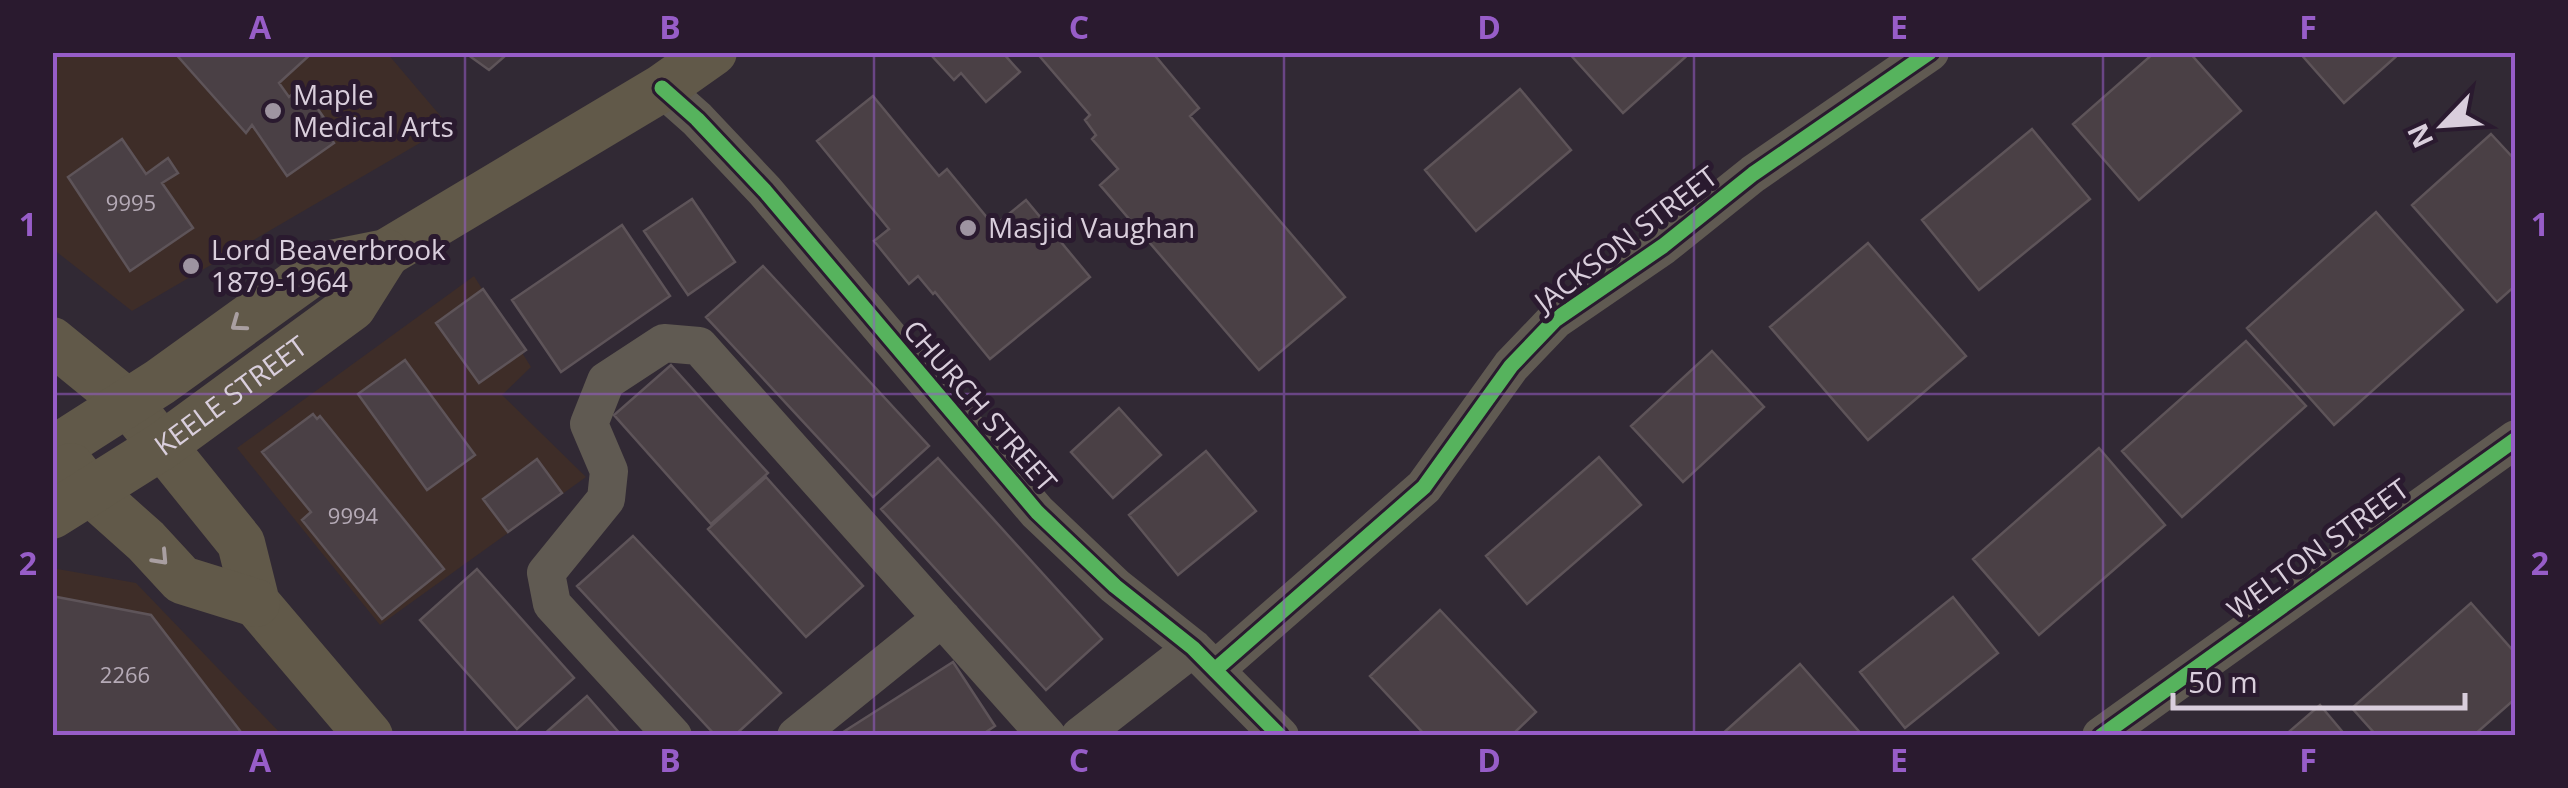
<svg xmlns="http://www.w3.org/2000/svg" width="2568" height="788" font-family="'Open Sans',sans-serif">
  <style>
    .commercial { fill: #3e2d28 }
    .building { fill: #4a4045; stroke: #5e5459; stroke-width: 2.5 }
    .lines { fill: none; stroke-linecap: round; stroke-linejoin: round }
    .minor { stroke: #605a52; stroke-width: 38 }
    .major { stroke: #615949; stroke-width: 48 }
    .cycleway-casing { stroke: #2a1a2f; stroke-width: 21 }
    .cycleway { stroke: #56b35d; stroke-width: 15 }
    .oneway { stroke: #a99fa1 }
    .grid { fill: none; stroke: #975dc8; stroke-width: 2.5; stroke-opacity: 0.55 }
    .poi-dot { fill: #9e94a1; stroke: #2a1a2f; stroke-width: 4 }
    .labels { text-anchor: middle; stroke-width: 10; stroke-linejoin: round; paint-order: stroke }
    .number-label { font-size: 22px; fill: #b5aab6 }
    .poi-label { font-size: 28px; fill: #d9cedc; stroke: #2a1a2f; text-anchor: start }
    .street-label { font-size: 28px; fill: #d9cedc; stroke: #2a1a2f }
    .neatline { fill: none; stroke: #975dc8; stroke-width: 4 }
    .grid-label { font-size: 32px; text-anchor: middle; font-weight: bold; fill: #975dc8 }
  </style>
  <rect width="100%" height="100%" fill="#312934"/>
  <path class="commercial" d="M52,53H387L449,126L132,311L53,249Z
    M474,276L531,367L502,395L586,477L380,625L237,448Z
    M52,568L136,583L282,735H53Z"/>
  <path class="building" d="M174,52H313L279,83L289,97L302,86L331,128L326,132L334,143L287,176L252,125L246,133Z
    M464,52H505V56L489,70Z
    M934,52H1002L1020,72L986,102L961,73L954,80L932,56Z
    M1036,52H1152L1199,108L1190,116L1345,297L1259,370L1100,185L1118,169L1092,139L1096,135L1085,120L1090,115Z
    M1568,52H1691L1623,113Z
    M2155,52H2189L2241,111L2139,200L2073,124Z
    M2299,52H2399L2400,53L2344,103Z
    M1520,89L1571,150L1476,231L1425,170Z
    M873,96L939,176L947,169L994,226L1026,200L1090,277L990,359L935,292L933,294L918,276L909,284L874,241L889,229L817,141Z
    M2032,129L2090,199L1979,290L1922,220Z
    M2491,134L2516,161V285L2497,302L2412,205Z
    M122,139L146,174L168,158L178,173L162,183L193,228L130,271L68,177Z
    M692,199L735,262L688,295L644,231Z
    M2376,212L2463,310L2334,425L2247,328Z
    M622,225L670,296L561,372L512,300Z
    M1868,243L1966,356L1868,440L1770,327Z
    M763,266L929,446L873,497L706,317Z
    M483,289L526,350L479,383L436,323Z
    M2246,341L2306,406L2182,517L2122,451Z
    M1712,351L1764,407L1683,482L1631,426Z
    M405,360L475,455L427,490L358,394Z
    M671,365L768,473L711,524L614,415Z
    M1119,408L1161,455L1113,498L1071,452Z
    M313,414L317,419L320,416L444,569L382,619L302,520L311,512L262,452Z
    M2099,448L2165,525L2039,635L1973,559Z
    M1206,451L1256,511L1178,575L1129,515Z
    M1599,457L1641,505L1527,604L1486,556Z
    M938,458L1102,639L1046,690L881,509Z
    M537,459L562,493L508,532L483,499Z
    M766,477L863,586L806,637L708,529Z
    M633,536L781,693L734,736H716L577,586Z
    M477,569L574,678L517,729L420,620Z
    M57,597L151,615L244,736H52V601Z
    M1953,597L1998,653L1905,728L1860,672Z
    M2471,603L2516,654V698L2473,736H2377L2352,708Z
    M1440,610L1536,712L1511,736H1426L1370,676Z
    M953,662L995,726L980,736H837Z
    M1800,664L1863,736H1720Z
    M587,696L622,736H542Z
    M2320,705L2346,736H2284Z"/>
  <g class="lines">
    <path class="minor" d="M662,88L697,119L765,191L1037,512L1115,586L1193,648L1280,736
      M1216,669L1424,487L1511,366L1555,320L1663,246L1753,174L1930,52
      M673,736L552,604L546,573L606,499L609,471L589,424L606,381L664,343L699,346L1047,736
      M796,736L942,618
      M1080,736L1193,648
      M2101,736L2516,439"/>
    <g class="major">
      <path d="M52,341L128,403L241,543L256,603L369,736"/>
      <path d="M52,451L160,382L321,266L386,253L662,88L713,52"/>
      <path d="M71,467L90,491L146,541L182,580L256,603"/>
      <path id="s1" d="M52,515L162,446L352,307L386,253"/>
    </g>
    <defs>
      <path id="cycleway" d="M662,88L697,119L765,191L1037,512L1115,586L1193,648L1280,736
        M1216,669L1424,487L1511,366L1555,320L1663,246L1753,174L1930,52
        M2101,736L2516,439"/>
    </defs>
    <use href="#cycleway" class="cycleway-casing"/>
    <use href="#cycleway" class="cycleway"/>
  </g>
  <defs><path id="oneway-chevron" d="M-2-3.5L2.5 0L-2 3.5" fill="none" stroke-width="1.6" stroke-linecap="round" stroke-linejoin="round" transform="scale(2.5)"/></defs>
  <g class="oneway">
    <use href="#oneway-chevron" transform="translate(238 324) rotate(144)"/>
    <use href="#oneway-chevron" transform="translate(161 558) rotate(47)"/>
  </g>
  <path class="grid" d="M465,52V736M874,52V736M1284,52V736M1694,52V736M2103,52V736M52,394H2516"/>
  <g class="poi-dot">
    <circle cx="273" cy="111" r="10"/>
    <circle cx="968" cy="228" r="10"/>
    <circle cx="191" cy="266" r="10"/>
  </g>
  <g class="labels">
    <g class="number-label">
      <text x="131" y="211">9995</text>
      <text x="353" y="524">9994</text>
      <text x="125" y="683">2266</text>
    </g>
    <g class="poi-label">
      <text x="293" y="105">Maple<tspan x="293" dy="32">Medical Arts</tspan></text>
      <text x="988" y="238">Masjid Vaughan</text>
      <text x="211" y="260">Lord Beaverbrook<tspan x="211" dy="32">1879-1964</tspan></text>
    </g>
    <g class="street-label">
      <text transform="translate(1626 239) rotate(-37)" y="10">JACKSON STREET</text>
      <text dy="10" stroke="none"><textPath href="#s1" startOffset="215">KEELE STREET</textPath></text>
      <text transform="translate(980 406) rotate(49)" y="10">CHURCH STREET</text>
      <text transform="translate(2318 549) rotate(-36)" y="10">WELTON STREET</text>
    </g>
  </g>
  <rect width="2568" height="788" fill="none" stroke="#2a1a2f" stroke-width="110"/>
  <g transform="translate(2443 125) rotate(245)" stroke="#2a1a2f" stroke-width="8" paint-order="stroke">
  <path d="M0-8L18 38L0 25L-18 38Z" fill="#d9cedc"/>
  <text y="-15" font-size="28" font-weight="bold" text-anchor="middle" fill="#d9cedc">N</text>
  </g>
  <path d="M2173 693v15h292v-15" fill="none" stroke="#d9cedc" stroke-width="5"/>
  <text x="2188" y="693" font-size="30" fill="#d9cedc" stroke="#2a1a2f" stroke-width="8" paint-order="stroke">50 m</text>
  <rect x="55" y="55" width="2458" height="678" class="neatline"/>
  <g class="grid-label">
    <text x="260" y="39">A</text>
    <text x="670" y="39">B</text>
    <text x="1079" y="39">C</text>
    <text x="1489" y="39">D</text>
    <text x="1899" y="39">E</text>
    <text x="2308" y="39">F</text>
    <text x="28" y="236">1</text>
    <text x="2540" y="236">1</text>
    <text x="28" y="575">2</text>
    <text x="2540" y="575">2</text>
    <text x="260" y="772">A</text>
    <text x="670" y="772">B</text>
    <text x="1079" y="772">C</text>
    <text x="1489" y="772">D</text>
    <text x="1899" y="772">E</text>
    <text x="2308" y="772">F</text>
  </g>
</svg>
